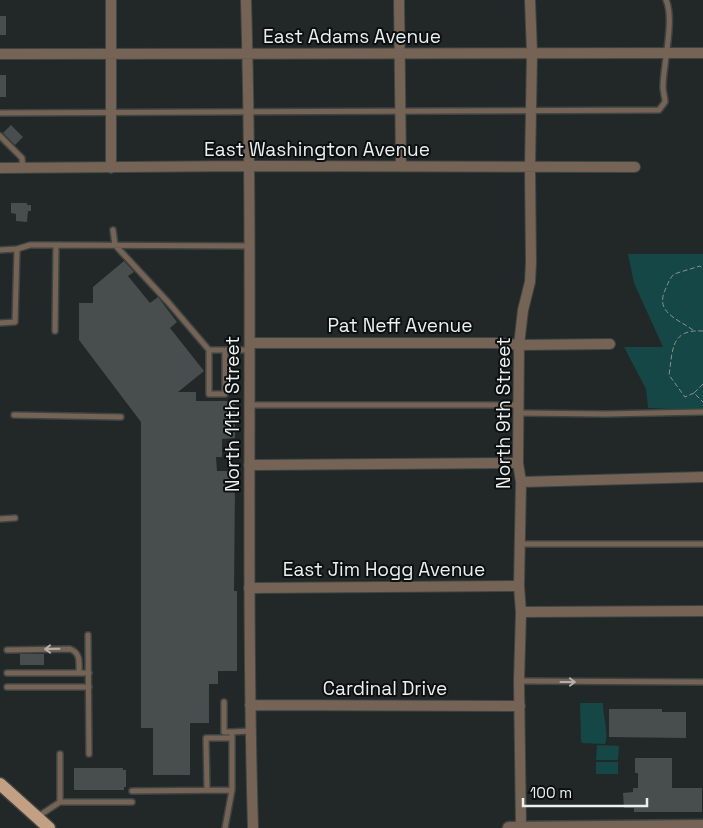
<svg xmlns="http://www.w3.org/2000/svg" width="703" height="828" font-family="'Space Grotesk',sans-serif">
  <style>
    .green { fill: #144745 }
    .building { fill: #484e4e }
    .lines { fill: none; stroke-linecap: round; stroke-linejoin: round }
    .service-casing { stroke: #3e4443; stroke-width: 8 }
    .minor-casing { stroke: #3e4443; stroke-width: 12 }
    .tertiary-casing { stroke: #3e4443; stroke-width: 15 }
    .primary-casing { stroke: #3e4443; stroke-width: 15 }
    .path { stroke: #8b908f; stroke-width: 1; stroke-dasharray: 5 2.5; stroke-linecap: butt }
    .service { stroke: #756355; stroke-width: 5 }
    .minor { stroke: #756355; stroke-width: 10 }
    .tertiary { stroke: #756355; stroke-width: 12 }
    .primary { stroke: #c3a083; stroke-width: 12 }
    .oneway { stroke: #b6b0aa }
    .labels { text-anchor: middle; stroke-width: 4; stroke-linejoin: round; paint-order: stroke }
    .street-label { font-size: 19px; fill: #ebefef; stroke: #0d1010 }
  </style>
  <rect width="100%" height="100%" fill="#222827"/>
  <path class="green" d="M628,254H703V410L648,408L646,389L624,347H663L634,283Z
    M580,703H603C603,716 609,733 605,744L582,743L581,741Z
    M597,745L619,746L618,760H596Z
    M596,762H618V774H596Z"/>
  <path class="building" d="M0,16H6V35H0Z
    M0,75H6V97H0Z
    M11,125L23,137L15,145L3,133Z
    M11,203H27V205H31V211H28L27,222L16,221V214L11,213Z
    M124,261L134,272L128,276L150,303L158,297L177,322L170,328L204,371L178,392H196V401H235V438L222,439V457H216L217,471H231V483H235L234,591H237V671H218V684H209V723H190V775H153V728H141V422L79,340V303H93V287Z
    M20,654H44V665H20Z
    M609,709H662V712H686V738L609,737Z
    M635,758H672V788H702V812H634V808H624L623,793L633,792V788H638V773H635Z
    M74,768H123V770H126V787H124V790H74Z"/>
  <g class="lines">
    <defs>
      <path id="service" d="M0,113L659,110L665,102C665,97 663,92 663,87C663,65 675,19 666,0
        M0,136L22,158L23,168
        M113,230L115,245L168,302L209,350H250
        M56,245L249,246
        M0,250L17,249
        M0,323L15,322L17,249L30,245H56L55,331
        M209,350V394H225V350
        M250,405H518
        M519,413L605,414L703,412
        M14,415L121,417
        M0,519L15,518
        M520,544H703
        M88,635L89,754
        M7,650L70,649C81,653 79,663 79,673
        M7,673H89
        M519,681L703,682
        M7,687H89
        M224,702V732H232
        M60,754V802H132
        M207,790L206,738H231
        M232,790V732L250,731
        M132,791L232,790L225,828
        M37,817L60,802"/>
      <path id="minor" d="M111,0V168
        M246,0C254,276 245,552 253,828
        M399,0L401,166
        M0,54L703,53
        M0,168L249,166L635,167
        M250,343H495L519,345L610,344
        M249,465L518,463
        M521,482L703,477
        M249,588L519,586
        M521,612L703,611
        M250,705L520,706
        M521,828L519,681L521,612L519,586L521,482L518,463L519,345L523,310L530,282L531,262L530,167L532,53L530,0"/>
      <path id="tertiary" d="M509,828L703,826"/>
      <path id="primary" d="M0,784L49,828"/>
    </defs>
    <use href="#service" class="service-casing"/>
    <use href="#minor" class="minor-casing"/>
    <use href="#tertiary" class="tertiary-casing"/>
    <use href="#primary" class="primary-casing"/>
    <path class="path" d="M693,330C676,318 654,312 666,288C668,283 670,278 674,274L700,266L703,269
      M703,384L694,393L703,402
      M694,393L685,397L669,375C673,350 670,329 703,331"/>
    <use href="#service" class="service"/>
    <use href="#minor" class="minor"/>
    <use href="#tertiary" class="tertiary"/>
    <use href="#primary" class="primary"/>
  </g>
  <defs><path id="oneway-shaft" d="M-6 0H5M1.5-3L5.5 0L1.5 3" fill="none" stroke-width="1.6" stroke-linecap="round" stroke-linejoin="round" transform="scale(1.25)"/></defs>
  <g class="oneway">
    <use href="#oneway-shaft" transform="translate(52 649) rotate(179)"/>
    <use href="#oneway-shaft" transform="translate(568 682)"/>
  </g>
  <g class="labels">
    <g class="street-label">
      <text x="352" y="43">East Adams Avenue</text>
      <text x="317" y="156">East Washington Avenue</text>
      <text x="400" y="332">Pat Neff Avenue</text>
      <text transform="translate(503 413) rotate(-90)" y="7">North 9th Street</text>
      <text transform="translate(232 414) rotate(-90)" y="7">North 11th Street</text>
      <text x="384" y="576">East Jim Hogg Avenue</text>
      <text x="385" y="695">Cardinal Drive</text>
    </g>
  </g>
  <path d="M523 798v8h124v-8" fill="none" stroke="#ebefef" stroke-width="2.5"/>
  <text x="530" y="798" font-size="15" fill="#ebefef" stroke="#0d1010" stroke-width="4" paint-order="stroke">100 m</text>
</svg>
